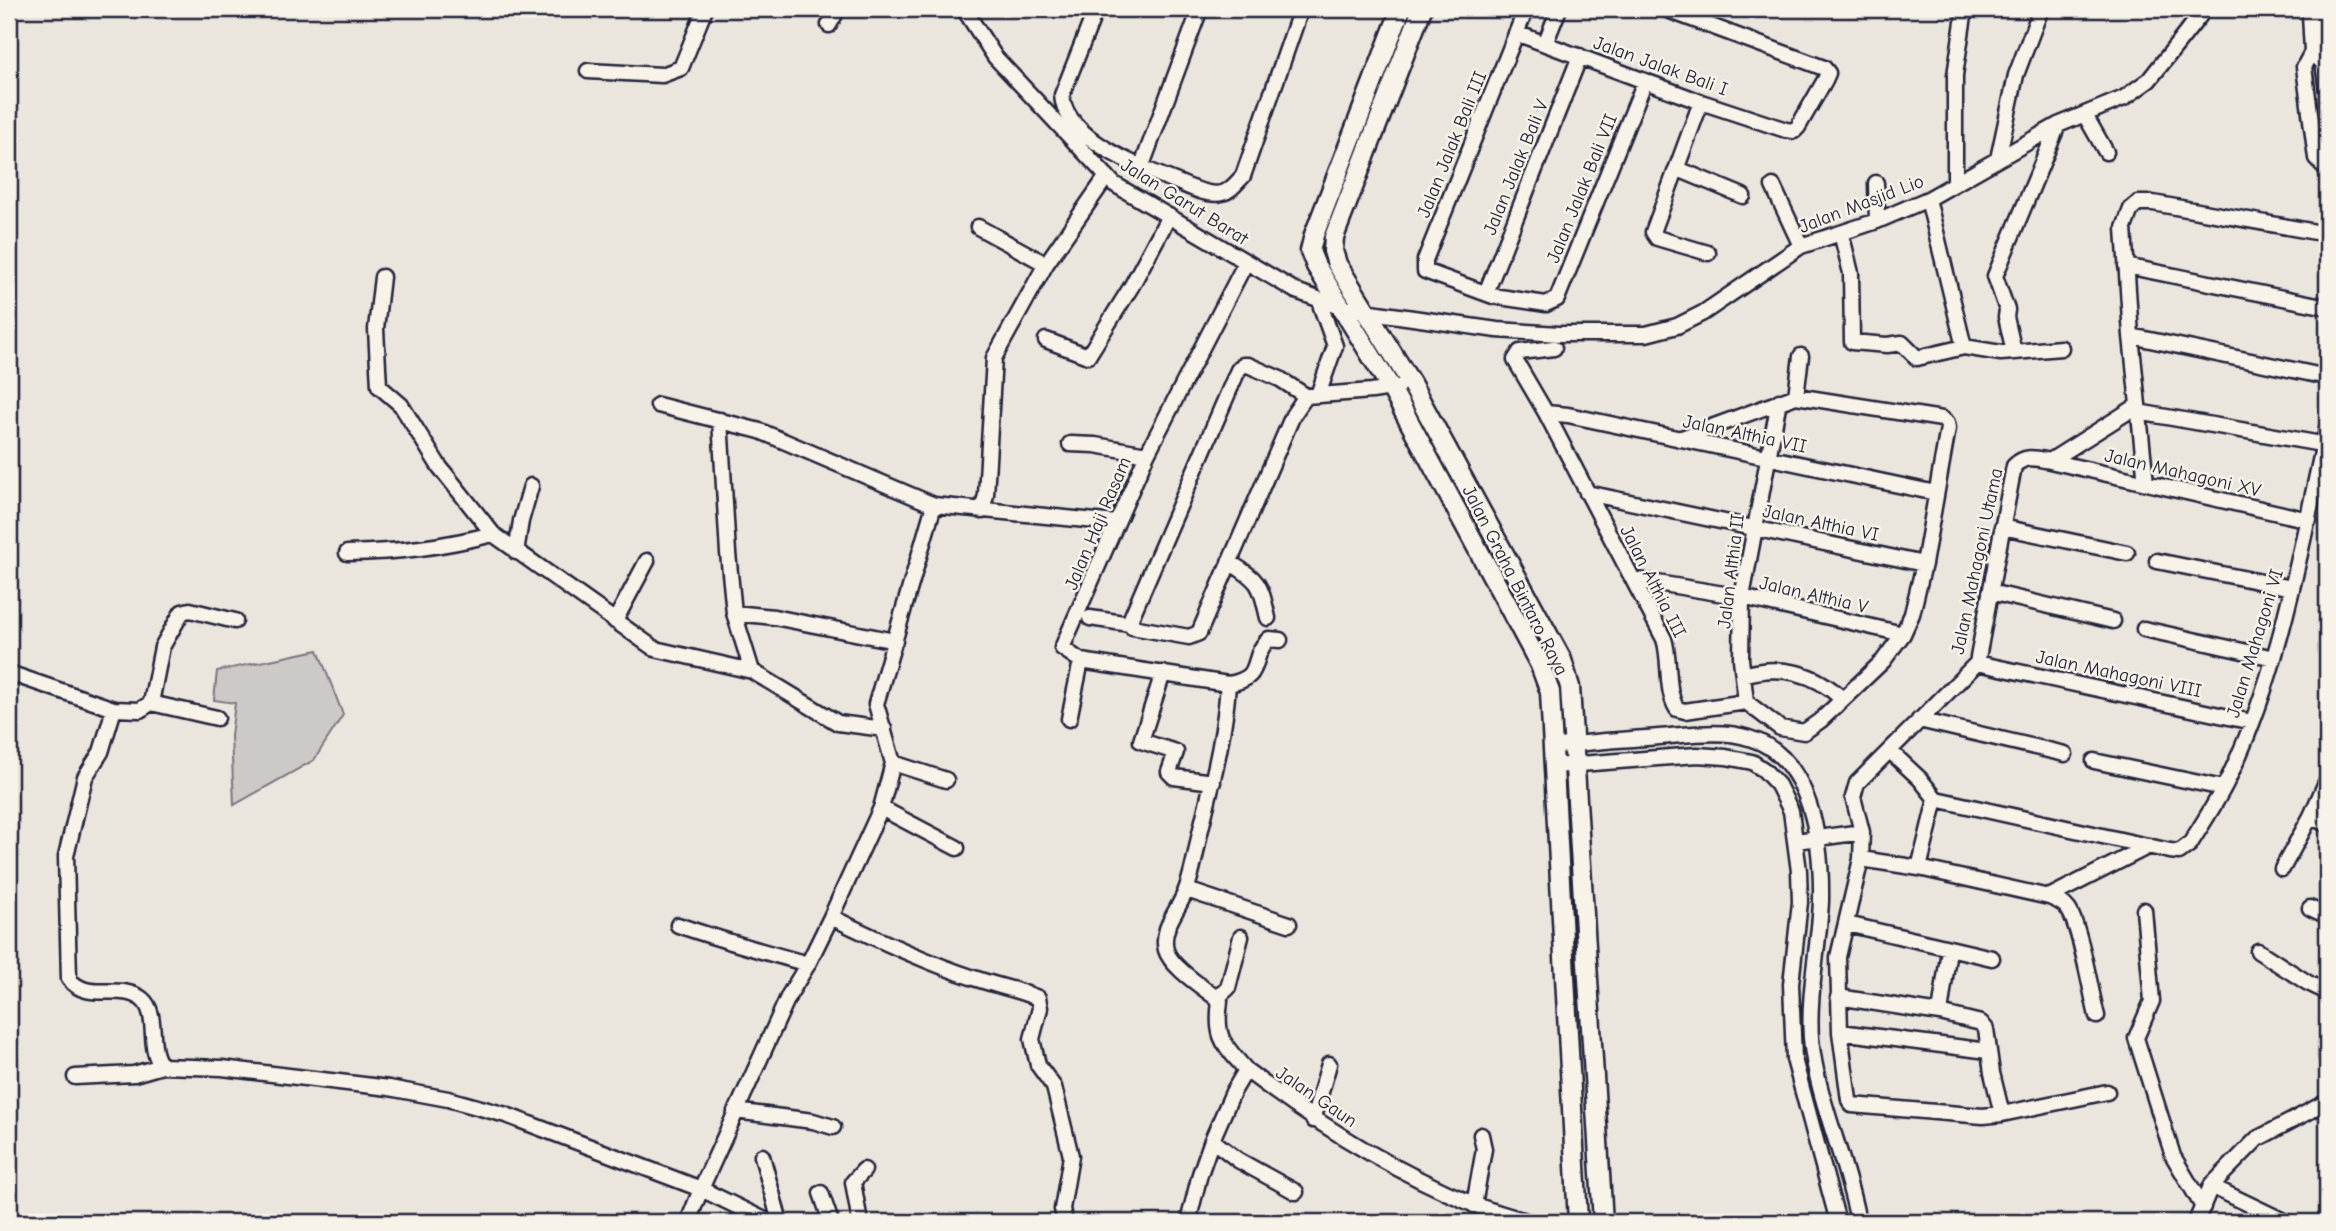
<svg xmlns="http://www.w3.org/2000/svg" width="2336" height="1231" font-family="'Comic Neue',sans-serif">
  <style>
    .green { fill: #cdc9c6; stroke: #787680; stroke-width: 2 }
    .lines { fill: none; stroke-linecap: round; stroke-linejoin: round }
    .minor-casing { stroke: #22223b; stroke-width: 19 }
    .major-casing { stroke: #22223b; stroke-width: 23 }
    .minor { stroke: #f7f3e8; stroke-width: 14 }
    .major { stroke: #f7f3e8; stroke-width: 18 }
    .labels { text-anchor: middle; stroke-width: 5; stroke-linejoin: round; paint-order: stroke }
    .street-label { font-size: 19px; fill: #22223b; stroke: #f7f3e8 }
  </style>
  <rect width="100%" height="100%" fill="#eae6de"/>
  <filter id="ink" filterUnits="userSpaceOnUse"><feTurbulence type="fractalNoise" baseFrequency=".0143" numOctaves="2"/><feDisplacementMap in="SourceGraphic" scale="14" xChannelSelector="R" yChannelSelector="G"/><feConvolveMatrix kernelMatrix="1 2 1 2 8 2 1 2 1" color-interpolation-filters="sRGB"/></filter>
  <g filter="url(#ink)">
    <path class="green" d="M318,650L343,715L314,760L234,805L231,736L235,703L214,700L217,671Z"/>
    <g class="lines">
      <defs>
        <path id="minor" d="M964,9L995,57L1114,184L1296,291L1343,308L1497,330L1559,334H1646L1677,326L1703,313L1801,246L1877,221L1928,199L2058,125L2124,98L2149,80L2205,9
          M1096,9L1062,95C1064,138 1141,168 1175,181C1187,186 1209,197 1222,193C1231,191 1237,182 1243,176L1301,9
          M1526,9L1425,260V271L1493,296L1546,304L1557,299L1645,81
          M2310,14L2312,52L2304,67L2316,158L2327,170
          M829,25L838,9
          M1516,33L1701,102L1786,130L1794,131L1798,127L1825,80L1828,73L1824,68L1665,9
          M1545,44L1559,9
          M2312,52L2323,63L2327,90
          M588,71L662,75L681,68L705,9
          M1701,102L1653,232L1657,238L1708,253
          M2085,115L2106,152
          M2058,125L1995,276L2007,310L2006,317L2014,352L2061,348
          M1998,159L2016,75L2041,9
          M1141,168L1200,9
          M1678,169L1743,196
          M1876,183L1877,221
          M1955,183V75L1965,9
          M1773,186L1801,246
          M1928,199L1964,347
          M978,227L1046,264
          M1841,233L1851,273L1852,342L1887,345L1902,343L1917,358L1964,347
          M1246,262L1147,454L1062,648L1081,661L1228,684C1266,678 1248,658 1269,639L1280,640
          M2126,266L2327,307
          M382,277L376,329L379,386L401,405L439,466L493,534L655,649L752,671L838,723L884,729
          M1486,293L1580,56
          M2131,336L2327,377
          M1046,340L1088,356L1131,287L1169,216
          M1964,347L2001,353L2014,352
          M1554,348L1520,352L1515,360L1546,413L1664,639C1671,660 1665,690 1677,709L1685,711L1746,702
          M1318,395L1335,346L1321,307
          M1306,396L1280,379L1248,365H1243L1238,370L1131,618L1132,627L1189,637L1199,633L1293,415L1306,396L1372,391L1398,387
          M1796,396L1801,356
          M658,405L760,431L934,505
          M2138,412L2327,445
          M1546,413L1568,415L1936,493
          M720,420L728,553L734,613L752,671
          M1679,439L1796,396L1942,419L1947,423L1948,428L1924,564L1912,614L1903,634L1883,661L1821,720L1804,732L1780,728L1746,702L1741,659L1742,597L1779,401
          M1070,444L1095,445L1147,454
          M2050,461L2137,406
          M2146,483L2131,336L2124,228L2131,209L2138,203H2153L2327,234
          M1587,493L1924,564
          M982,511L986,495L994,358L1046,264L1107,176
          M2002,527L2127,553
          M516,552L521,521L531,486
          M347,553C399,552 442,547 493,534
          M2157,561L2292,588
          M1229,562C1260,581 1260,583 1268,618
          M1633,579L1742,597L1903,634
          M1990,592L2113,621
          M734,613L774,617L895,641
          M1090,618L1130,624
          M615,621L647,561
          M2144,629L2274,658
          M1977,663L2252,722
          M9,673L114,709
          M1163,673L1141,741L1176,752L1169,772L1174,777L1213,782
          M1743,675C1779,664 1815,672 1842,699
          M1228,684C1225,735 1212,783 1200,833C1196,851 1193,872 1186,890C1179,910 1160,928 1166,950C1171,968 1206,989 1220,1001C1215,1039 1223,1043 1246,1070
          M151,703L162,647L182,612L190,610L235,621
          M1069,719L1081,661
          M1919,720L2065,754
          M1554,747C1589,741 1624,740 1659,737C1687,735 1722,729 1749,738C1813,757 1822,845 1821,901C1819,947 1808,992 1811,1038C1816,1098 1848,1162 1858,1222
          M1890,751L1920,779L1936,799L1919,868
          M2094,761L2223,788
          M893,763L946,780
          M1554,766L1697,755L1726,757L1752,762L1764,770L1778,785L1791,811L1799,871L1800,902L1791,984L1794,1059L1838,1222
          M1936,799L2170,851L2179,852L2190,844C2204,821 2219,799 2230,775C2282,666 2301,545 2327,429
          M881,808L957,848
          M2311,816L2327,825
          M1796,841L1862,832
          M1861,859L1919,868L2049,897C2056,900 2063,902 2068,909C2080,925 2091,993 2097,1016
          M2282,869L2311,816L2327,780
          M1187,890L1289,924
          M2049,897L2149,846
          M2310,908L2327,916
          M2144,910L2152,1001L2136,1038L2173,1156L2203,1207
          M831,917C876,939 923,961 971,977C993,985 1016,989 1038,998L1040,1008L1032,1039L1038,1065L1054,1087L1071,1156L1062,1209L1065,1222
          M1847,924L1992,958
          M678,925C721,940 764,952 808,964
          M2258,951L2308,983L2327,992
          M1838,997L1940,1013L1981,1023L1986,1029L1992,1073L2002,1114L1983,1116L1852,1105L1849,1100L1840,1032L1838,957L1861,859L1862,832L1853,797L1857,783L1977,663L2014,466C2025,455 2035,458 2050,461L2309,520
          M1217,998L1228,988L1241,937
          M1940,1013L1949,949
          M1840,1032L1988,1051
          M2327,1044V1058
          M162,1066C146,1048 160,1014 142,999C120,982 88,1003 69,979L66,856L85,777L101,752L114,709L140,710L151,703L217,718
          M75,1077L134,1074L162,1066L222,1068L389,1088L448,1099L506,1115L701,1189L688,1222
          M735,1111L813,1121L833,1127
          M2002,1114L2107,1092
          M1313,1120L1329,1064
          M762,1156L780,1222
          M2211,1186L2286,1222
          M1296,1192L1238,1160L1212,1140L1233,1092L1246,1070C1317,1124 1391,1170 1473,1204C1491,1211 1510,1216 1529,1222
          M821,1193L831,1222
          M1474,1205L1484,1149L1481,1135
          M769,1222L701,1189L789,995L808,964L831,917L881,808L893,763L876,704L934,505L1116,523
          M860,1222L853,1182L864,1170
          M1188,1222L1200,1174L1212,1140
          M2196,1222L2211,1186L2257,1139L2327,1102"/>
        <path id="major" d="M1401,9L1314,235L1310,251L1316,266L1391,388L1540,665L1550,692L1578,1222
          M1422,9L1334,237L1333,251L1337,264L1411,383L1562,660L1570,687L1603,1222"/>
      </defs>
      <use href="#minor" class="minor-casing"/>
      <use href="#major" class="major-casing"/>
      <use href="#minor" class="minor"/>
      <use href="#major" class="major"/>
    </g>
  </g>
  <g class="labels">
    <g class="street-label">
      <text transform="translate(1661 65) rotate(20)" y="7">Jalan Jalak Bali I</text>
      <text transform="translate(1451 144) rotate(-68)" y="7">Jalan Jalak Bali III</text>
      <text transform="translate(1515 167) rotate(-68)" y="7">Jalan Jalak Bali V</text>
      <text transform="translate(1581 188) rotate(-68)" y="7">Jalan Jalak Bali VII</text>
      <text transform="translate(1185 201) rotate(32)" y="7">Jalan Garut Barat</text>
      <text transform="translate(1861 203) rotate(-21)" y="7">Jalan Masjid Lio</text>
      <text transform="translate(1745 433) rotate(12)" y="7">Jalan Althia VII</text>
      <text transform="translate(2183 472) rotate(13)" y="7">Jalan Mahagoni XV</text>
      <text transform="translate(1821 522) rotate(12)" y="7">Jalan Althia VI</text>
      <text transform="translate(1097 523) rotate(-67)" y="7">Jalan Haji Rasam</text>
      <text transform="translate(1976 561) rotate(-78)" y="7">Jalan Mahagoni Utama</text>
      <text transform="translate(1730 571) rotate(-83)" y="7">Jalan Althia II</text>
      <text transform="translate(1516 580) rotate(63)" y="7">Jalan Graha Bintaro Raya</text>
      <text transform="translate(1654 581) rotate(63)" y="7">Jalan Althia III</text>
      <text transform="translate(1814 594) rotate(13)" y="7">Jalan Althia V</text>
      <text transform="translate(2254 643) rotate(-73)" y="7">Jalan Mahagoni VI</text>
      <text transform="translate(2119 673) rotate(12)" y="7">Jalan Mahagoni VIII</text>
      <text transform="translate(1317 1096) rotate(34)" y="7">Jalan Gaun</text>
    </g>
  </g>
  <rect width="2336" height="1231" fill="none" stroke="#f7f3e8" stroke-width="35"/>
  <rect x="18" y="18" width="2301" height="1196" fill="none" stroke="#22223b" stroke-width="2.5" filter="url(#ink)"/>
</svg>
